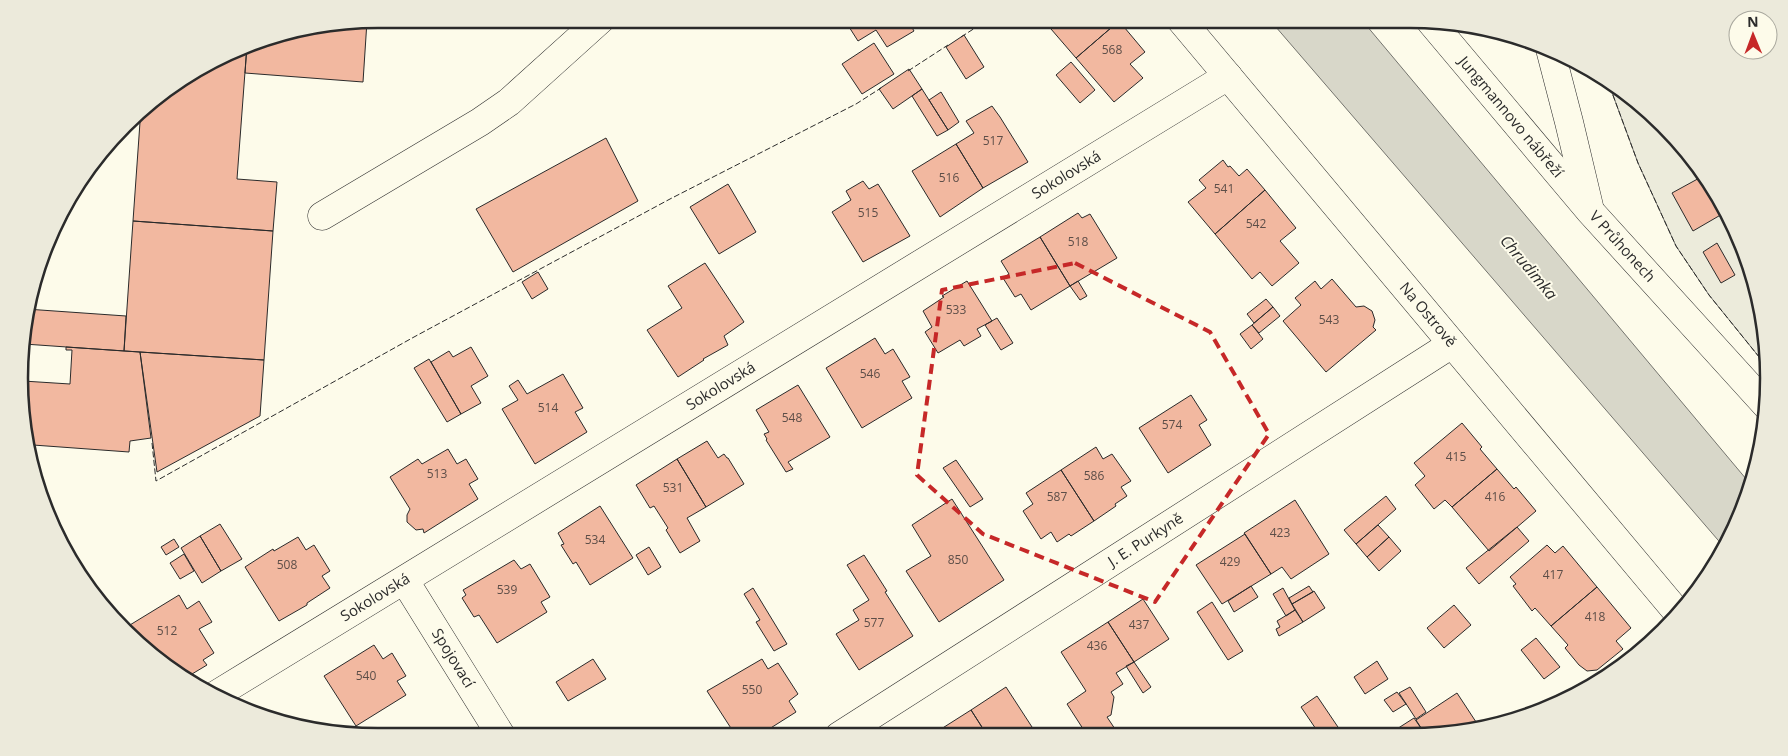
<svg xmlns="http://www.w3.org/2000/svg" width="1788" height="756" font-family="'Open Sans',sans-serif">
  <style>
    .green { fill: #ecebdb; stroke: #74746e }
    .water { fill: #d8d7c9; stroke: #74746e }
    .building { fill: #f2b8a0; stroke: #2b2b2b }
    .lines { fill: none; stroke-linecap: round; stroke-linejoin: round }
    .minor-casing { stroke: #2b2b2b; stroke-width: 29 }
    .minor { stroke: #fdfbea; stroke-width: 28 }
    .fence { stroke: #2b2b2b; stroke-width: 1; stroke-dasharray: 6 2.5; stroke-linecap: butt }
    .marked { fill: none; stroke: #c62828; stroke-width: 4; stroke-dasharray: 10 6; stroke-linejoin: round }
    .labels { text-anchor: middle; stroke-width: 4; stroke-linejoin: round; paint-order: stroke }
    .number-label { font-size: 12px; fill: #5d4e48 }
    .street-label { font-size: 15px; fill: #2b2b2b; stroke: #fdfbea }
    .water-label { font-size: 16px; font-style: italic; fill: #2b2b2b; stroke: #fdfbea }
    .rim { fill: none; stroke: #2b2b2b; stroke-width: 2.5 }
  </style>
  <rect width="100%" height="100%" fill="#fdfbea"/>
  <path class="green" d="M1607,79L1647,108L1695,160L1732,219L1757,285L1768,355V368L1709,295L1676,246L1638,163Z"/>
  <path class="water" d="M1269,19H1361L1752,486L1750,494L1724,547Z"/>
  <path class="building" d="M844,19H907L914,31L887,47L876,30L858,41Z
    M1064,19H1117L1119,21L1076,58L1051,29Z
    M367,21L363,82L245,73L247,45L262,38Z
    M1119,21L1145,52L1130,64L1143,78L1114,102L1076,58Z
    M964,35L984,67L966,79L946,47Z
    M874,43L894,74L862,94L842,64Z
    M247,45L237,179L277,182L273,231L133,221L141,108L199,67Z
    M1071,62L1095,90L1080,103L1056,75Z
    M909,69L922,89L893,109L879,89Z
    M922,89L948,130L937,136L912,96Z
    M941,92L959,122L948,130L929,100Z
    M992,106L1000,117L1028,162L983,188L956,144L974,133L966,121Z
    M606,138L638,201L513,272L476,209Z
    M956,144L983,188L940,217L912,171Z
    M1223,160L1228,167L1230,166L1239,176L1247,169L1265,190L1215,234L1188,202L1206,188L1199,180Z
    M1703,176L1724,213L1693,231L1672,193Z
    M863,181L869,189L878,184L910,236L863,262L832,212L851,200L846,191Z
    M728,184L756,232L719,254L690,207Z
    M1265,190L1296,228L1280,241L1299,263L1272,286L1260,272L1252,279L1215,234Z
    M1078,213L1082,218L1090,214L1117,258L1070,286L1040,237Z
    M133,221L273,231L264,360L124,351Z
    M1040,237L1070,286L1031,310L1021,294L1015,297L1003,278L1009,274L1001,261Z
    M1717,243L1735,275L1721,283L1703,252Z
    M705,263L744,322L724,336L728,345L703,359L704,360L678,377L647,330L682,308L668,286Z
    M538,272L548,289L532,299L522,282Z
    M1332,279L1356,307L1364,306L1372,311L1375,320L1373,327L1376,330L1326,372L1283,321L1301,305L1295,298L1315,281L1321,289Z
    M967,281L992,321L977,329L981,336L964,346L960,340L938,353L925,332L932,327L923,311L944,297L942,296Z
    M1078,281L1087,296L1080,300L1070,286Z
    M1266,299L1273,307L1254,323L1247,314Z
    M1273,307L1280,316L1259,333L1252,325Z
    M26,309L126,316L124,351L24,344Z
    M997,318L1013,343L1001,350L985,325Z
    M1252,325L1263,339L1251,349L1240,334Z
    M875,338L885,354L893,349L910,377L902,381L912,398L862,428L826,368Z
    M66,347L140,352L151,438L130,441L129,452L33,445L32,455H29L22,425L23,381L70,384L72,350H66Z
    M471,347L488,376L471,386L481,403L461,414L431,362L449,351L453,357Z
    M140,352L264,360L260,416L157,472Z
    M429,359L461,414L447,422L414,368Z
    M563,374L583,408L575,412L587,432L535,464L502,409L518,400L509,386L518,380L527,394Z
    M798,385L830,437L788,462L793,469L786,472L766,440L767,439L764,434L769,432L756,410Z
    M1191,395L1207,420L1199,425L1211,445L1168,473L1139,428Z
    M1462,423L1482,447L1480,449L1497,469L1452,507L1445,500L1434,509L1415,485L1425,476L1414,463Z
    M707,441L718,458L724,454L727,458H728L744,484L706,507L677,459Z
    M1096,447L1103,459L1112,454L1131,481L1121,487L1127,496L1115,504L1116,506L1094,521L1061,470Z
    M448,449L457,464L466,459L478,479L469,484L478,499L424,533L423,529L416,530L407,522V515L410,509L390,477L418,459L422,464Z
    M677,459L706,507L687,518L700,541L680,553L666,530L668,528L654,506L650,508L636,485Z
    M956,460L983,499L970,507L943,468Z
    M1497,469L1514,489L1516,487L1536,511L1489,551L1452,507Z
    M1061,470L1094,521L1071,536L1069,534L1057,542L1051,532L1041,539L1023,511L1033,504L1026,493Z
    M1386,496L1396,509L1356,544L1344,530Z
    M952,499L1004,580L939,622L906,571L931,556L912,525Z
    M1295,500L1329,554L1291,579L1282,567L1271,574L1244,533Z
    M600,506L633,558L590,585L576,562L573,564L561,545L564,544L558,533Z
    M220,524L242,559L221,571L200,536Z
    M1378,525L1389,537L1367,557L1356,544Z
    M1517,527L1529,541L1479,584L1466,568Z
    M1245,534L1271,574L1222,604L1196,565Z
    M200,536L221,571L202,583L181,548Z
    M298,537L306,550L314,545L330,571L322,576L330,588L307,603V605L279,621L245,567L273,549L274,551Z
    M1389,537L1401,551L1379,571L1367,557Z
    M174,539L179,547L166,555L161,547Z
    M1547,545L1555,553L1563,546L1597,587L1551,626L1535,608L1532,611L1513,586L1516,584L1510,577Z
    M649,547L661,567L648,575L636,555Z
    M184,554L194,571L180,579L170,563Z
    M864,555L887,591L885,592L913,636L859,670L836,634L859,620L853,610L869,600L847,565Z
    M514,560L521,569L530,564L550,597L541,602L547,612L497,643L479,615L474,617L462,598L466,595L463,590Z
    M1251,586L1258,597L1234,612L1228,601Z
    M1309,586L1313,592L1292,604L1289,598Z
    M1597,587L1631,628L1616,641L1623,649L1597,670L1587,671L1579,665L1565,648L1568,645L1551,626Z
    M753,588L787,644L774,651L756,622L760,620L744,594Z
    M1283,588L1295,610L1286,616L1273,594Z
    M1314,591L1325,608L1303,622L1292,604Z
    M179,595L187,609L199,601L212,622L199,629L214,653L203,660L207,665L187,677L184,672L179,675L141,648L125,628Z
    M1143,599L1169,639L1134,662L1108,622Z
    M1212,602L1243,651L1228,660L1197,612Z
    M1454,605L1471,625L1444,648L1427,628Z
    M1295,610L1303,622L1279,636L1276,629L1280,627L1277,621Z
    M1108,622L1134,662L1116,673L1123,684L1111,692L1114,697L1111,715L1107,717L1119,735H1087L1067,704L1086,691L1061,652Z
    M1536,638L1560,667L1544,679L1521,650Z
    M374,645L383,659L392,653L406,676L397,681L406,695L356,726L324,676Z
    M593,659L606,679L568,701L556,682Z
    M762,659L768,669L778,663L798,694L789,701L796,712L758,736H736L707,691Z
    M1377,661L1388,679L1365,694L1354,677Z
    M1134,662L1151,687L1143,693L1126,666Z
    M1006,687L1032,727L1018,735H987L971,710Z
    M1410,687L1426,712L1416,719L1399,693Z
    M1397,692L1406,704L1393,712L1384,700Z
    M1457,693L1480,728L1457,734H1425L1416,720Z
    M1317,696L1342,733L1341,734L1320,735L1301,707Z
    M971,710L987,735L930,736Z
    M1414,718L1425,734H1389Z"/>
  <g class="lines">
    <defs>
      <g id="minor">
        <path id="s1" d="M1180,19L1677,612"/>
        <path id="s2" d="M1431,22L1589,210L1767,406"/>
        <path d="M1550,49L1569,122L1589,206"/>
        <path d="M322,216L480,122L509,102L601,19"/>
        <path id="s3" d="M405,581L502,737"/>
        <path id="s4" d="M214,696L1228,76"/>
        <path id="s5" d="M839,736L1452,344"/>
      </g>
    </defs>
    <use href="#minor" class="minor-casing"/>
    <use href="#minor" class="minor"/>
    <path class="fence" d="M961,37L989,19
      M908,71L948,45
      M1607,79L1638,163L1676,246L1709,295L1768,368
      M152,443L156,481L414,337L670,199L856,104L881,88"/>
  </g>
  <path class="marked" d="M1075,263L1210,332L1269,434L1155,602L983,534L917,475L942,290Z"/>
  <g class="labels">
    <g class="number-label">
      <text x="1112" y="54">568</text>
      <text x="993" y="145">517</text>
      <text x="949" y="182">516</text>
      <text x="1224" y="193">541</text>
      <text x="868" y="217">515</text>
      <text x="1256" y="228">542</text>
      <text x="1078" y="246">518</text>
      <text x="956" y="314">533</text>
      <text x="1329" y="324">543</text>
      <text x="870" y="378">546</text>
      <text x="548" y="412">514</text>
      <text x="792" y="422">548</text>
      <text x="1172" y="429">574</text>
      <text x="1456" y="461">415</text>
      <text x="437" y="478">513</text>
      <text x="1094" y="480">586</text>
      <text x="673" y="492">531</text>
      <text x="1057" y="501">587</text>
      <text x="1495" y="501">416</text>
      <text x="1280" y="537">423</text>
      <text x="595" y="544">534</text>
      <text x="958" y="564">850</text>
      <text x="1230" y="566">429</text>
      <text x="287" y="569">508</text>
      <text x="1553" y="579">417</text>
      <text x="507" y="594">539</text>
      <text x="1595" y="621">418</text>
      <text x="874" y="627">577</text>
      <text x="1139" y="629">437</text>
      <text x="167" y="635">512</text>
      <text x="1097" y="650">436</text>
      <text x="366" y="680">540</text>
      <text x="752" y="694">550</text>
    </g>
    <g class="street-label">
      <text dy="5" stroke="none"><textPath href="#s2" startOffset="124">Jungmannovo nábřeží</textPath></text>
      <text dy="5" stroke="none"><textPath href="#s4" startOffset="999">Sokolovská</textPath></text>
      <text dy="5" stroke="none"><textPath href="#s2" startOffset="295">V Průhonech</textPath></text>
      <text dy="5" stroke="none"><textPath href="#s1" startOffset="386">Na Ostrově</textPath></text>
      <text dy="5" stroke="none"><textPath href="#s4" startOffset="594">Sokolovská</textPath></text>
      <text dy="5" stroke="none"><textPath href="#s5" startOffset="364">J. E. Purkyně</textPath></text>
      <text dy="5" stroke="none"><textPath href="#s4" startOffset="189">Sokolovská</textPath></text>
      <text dy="5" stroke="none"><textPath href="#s3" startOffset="91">Spojovací</textPath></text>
    </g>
    <g class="water-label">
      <text transform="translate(1529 267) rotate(50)" y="6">Chrudimka</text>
    </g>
  </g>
  <path d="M0 0H1788V756H0ZM378 28H1410A350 350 0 0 1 1760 378V378A350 350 0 0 1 1410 728H378A350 350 0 0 1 28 378V378A350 350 0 0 1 378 28Z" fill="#eceadb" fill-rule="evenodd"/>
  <path class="rim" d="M378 28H1410A350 350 0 0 1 1760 378V378A350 350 0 0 1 1410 728H378A350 350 0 0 1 28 378V378A350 350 0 0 1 378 28Z"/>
  <g transform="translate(1753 35) rotate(359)"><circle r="24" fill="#fdfbea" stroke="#a9a89e"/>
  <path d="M0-4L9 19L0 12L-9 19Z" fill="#c62828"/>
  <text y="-8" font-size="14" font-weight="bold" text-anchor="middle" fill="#2b2b2b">N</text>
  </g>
</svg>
